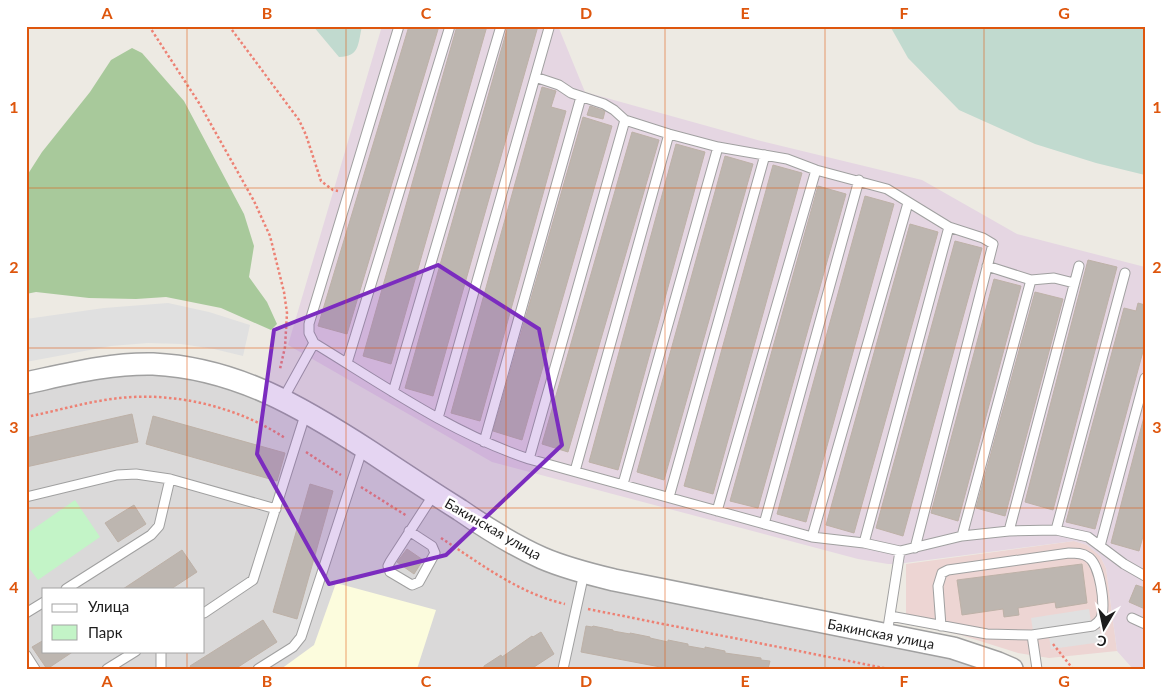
<svg xmlns="http://www.w3.org/2000/svg" width="1171" height="695" font-family="Lato,sans-serif">
  <style>
    .residential { fill: #dad9d9; fill-rule: evenodd }
    .commercial { fill: #edd5d3 }
    .industrial { fill: #e5d6e2 }
    .education { fill: #fcfcdd }
    .forest { fill: #a8c99b }
    .wetland { fill: #c1dacf }
    .park { fill: #c3f4c7 }
    .parking { fill: #e0e0e0 }
    .building { fill: #bdb6b0; stroke: #bdb1a7 }
    .lines { fill: none; stroke-linecap: round; stroke-linejoin: round }
    .service-casing { stroke: #a0a0a0; stroke-width: 11 }
    .tertiary-casing { stroke: #a0a0a0; stroke-width: 24 }
    .path { stroke: #ed8174; stroke-width: 2.5; stroke-dasharray: 2.5 2.5; stroke-linecap: butt }
    .service { stroke: #fff; stroke-width: 9 }
    .tertiary { stroke: #fff; stroke-width: 21 }
    .marked { fill: #7b2cbf; fill-opacity: 0.2; stroke: #7b2cbf; stroke-width: 4; stroke-linejoin: round }
    .grid { fill: none; stroke: #de560d; stroke-width: 1; stroke-opacity: 0.55 }
    .labels { text-anchor: middle; stroke-width: 5; stroke-linejoin: round; paint-order: stroke }
    .street-label { font-size: 14px; fill: #1c1c1c; stroke: #fff }
    .neatline { fill: none; stroke: #de560d; stroke-width: 2 }
    .grid-label { font-size: 16px; text-anchor: middle; font-weight: bold; fill: #de560d }
  </style>
  <rect width="100%" height="100%" fill="#edeae3"/>
  <path class="residential" d="M150,374L173,375L236,389L291,414L471,531L501,549L548,573L599,589L935,654L988,669H26V394L105,377ZM44,589H204V651H44Z"/>
  <path class="commercial" d="M1074,541L1087,545L1100,556L1106,568L1117,651L1049,658L1018,653L961,635L906,623V564Z"/>
  <path class="industrial" d="M382,26H558L585,92L761,141L922,180L1017,234L1145,267V669H1133L1117,651L1106,568L1100,556L1087,545L1074,541L897,564H888L858,559L492,462L288,345Z"/>
  <path class="education" d="M336,583L436,610L417,669H281L314,645Z"/>
  <path class="forest" d="M132,48L142,53L184,101L244,214L254,246L249,277L267,302L277,324L271,330L221,308L166,297L136,299L89,298L36,292L26,294V177L42,152L90,92L111,60Z"/>
  <path class="wetland" d="M313,26H362C358,43 360,57 339,57Z
    M890,26H1145V175L1096,163L1035,144L959,110L908,58Z"/>
  <path class="park" d="M75,500L100,537L38,580L26,564V534Z"/>
  <path class="parking" d="M168,303L209,312L250,325L243,356L214,349L181,344L148,343L111,346L26,362V319L104,308Z
    M1089,609L1091,622L1033,631L1031,618Z
    M1100,629L1102,642L1051,649L1049,636Z"/>
  <path class="building" d="M409,26H439L347,334L318,326Z
    M457,26H487L391,364L363,356Z
    M508,26H538L433,396L405,388Z
    M542,87L556,91L551,107L566,111L480,421L451,413Z
    M590,106L605,111L603,119L587,115Z
    M583,117L612,126L522,440L493,431Z
    M632,132L659,140L568,452L542,444Z
    M676,144L705,152L618,470L589,462Z
    M725,156L753,164L664,480L637,472Z
    M773,165L802,173L713,494L684,486Z
    M818,186L846,194L758,508L730,501Z
    M865,196L894,204L806,522L777,514Z
    M910,224L938,232L854,533L826,525Z
    M955,241L982,248L903,536L876,528Z
    M1088,260L1117,267L1053,510L1025,502Z
    M994,279L1021,286L958,521L931,513Z
    M1035,292L1063,299L1005,516L976,508Z
    M1138,303L1145,305V344L1095,529L1066,522L1124,308L1136,311Z
    M1145,413V529L1139,551L1111,543Z
    M132,414L138,442L26,467V438Z
    M153,416L285,453L277,481L146,444Z
    M310,484L333,491L297,619L273,612Z
    M134,505L146,524L118,542L105,523Z
    M407,549L423,560L414,574L397,562Z
    M182,550L197,572L171,589H123Z
    M1082,564L1087,603L1056,608L1055,602L1018,608L1019,615L1004,617L1003,609L962,615L957,580Z
    M1136,585L1145,588V609L1129,602Z
    M263,620L277,642L235,669H192L190,666Z
    M586,626L592,627L593,626L613,630V631L630,634V633L650,637V638L668,642V640L688,644V646L705,649V647L725,651V653L761,658V660L770,661L768,669H671L581,652Z
    M541,632L554,654L531,669H483L484,668V666L501,655L502,657L532,636L533,637Z
    M44,640V651H74L47,669L32,647Z"/>
  <g class="lines">
    <defs>
      <path id="service" d="M399,26L309,324V333L314,343C383,385 451,433 529,459L812,537L864,543L900,551L962,536L1009,531L1056,530L1088,537L1124,564L1145,576
        M535,77L559,85L571,93L604,104L614,110L625,120L669,134L718,147L787,159L816,170L887,189L949,227L864,543
        M1031,280L1054,278L1074,283
        M347,363L450,26
        M393,392L501,26
        M283,399L314,343
        M438,418L549,28
        M484,442L581,97
        M529,459L625,120
        M575,471L669,134
        M623,484L718,147
        M26,497L117,475L136,474L170,479L276,509
        M669,497L765,155
        M717,511L816,170
        M764,524L859,180
        M1056,530L1125,273
        M409,531L432,546L435,553L419,582L412,585L390,572L388,566L390,562L434,494
        M1009,531L1079,266
        M962,536L1031,280L987,266
        M812,537L908,203
        M1100,546L1145,378
        M915,548L993,244L983,238L949,227
        M66,589L151,535L159,526L170,479
        M26,613L44,602
        M204,613L253,580L306,412
        M890,616L987,634L1032,635L1037,669
        M1132,618L1145,624
        M941,626L938,586L942,573L948,570L1069,553C1076,553 1083,553 1088,557C1100,564 1106,606 1101,618C1099,622 1096,624 1093,626L1032,635
        M887,634L900,551
        M26,655L35,669
        M107,669L136,651
        M161,669V651
        M258,669L293,647L301,637L363,447
        M563,669L584,573"/>
      <path id="tertiary" d="M26,383C68,374 110,363 153,364C237,368 303,408 371,452C401,472 430,491 460,510C486,528 513,545 542,558C565,568 589,574 614,580L953,648L998,663L1012,669"/>
    </defs>
    <use href="#service" class="service-casing"/>
    <use href="#tertiary" class="tertiary-casing"/>
    <path class="path" d="M149,26L199,103L254,201L270,236L284,292L287,313L285,347L280,369
      M229,26L299,120L306,135L321,181L333,190L338,191
      M26,417C57,411 89,401 120,398C176,392 238,407 285,438
      M306,452L341,475
      M361,487L407,516
      M441,538C481,564 518,593 565,604
      M588,609L889,669
      M1053,644L1073,669"/>
    <use href="#service" class="service"/>
    <use href="#tertiary" class="tertiary"/>
  </g>
  <path class="marked" d="M438,265L539,329L562,445L446,555L329,584L257,454L274,330Z"/>
  <path class="grid" d="M187,26V589M346,26V669M506,26V669M665,26V669M825,26V669M984,26V669M26,188H1145M26,348H1145M26,508H1145M187,651V669"/>
  <g class="labels">
    <g class="street-label">
      <text transform="translate(493 529) rotate(30)" y="5">Бакинская улица</text>
      <text transform="translate(881 634) rotate(11)" y="5">Бакинская улица</text>
    </g>
  </g>
  <rect width="1171" height="695" fill="none" stroke="#ffffff" stroke-width="55"/>
  <rect x="42" y="588" width="162" height="65" fill="#ffffff" stroke="#a4a4a4"/>
  <rect x="52" y="604" width="25" height="8" fill="#ffffff" stroke="#a4a4a4"/>
  <text x="88" y="612" font-size="15" fill="#1c1c1c">Улица</text>
  <rect x="52" y="625" width="25" height="15" fill="#c3f4c7" stroke="#a4a4a4"/>
  <text x="88" y="638" font-size="15" fill="#1c1c1c">Парк</text>
  <g transform="translate(1104 628) rotate(189)" stroke="#ffffff" stroke-width="4" paint-order="stroke">
  <path d="M0-4L9 19L0 12L-9 19Z" fill="#1c1c1c"/>
  <text y="-8" font-size="14" font-weight="bold" text-anchor="middle" fill="#1c1c1c">С</text>
  </g>
  <rect x="28" y="28" width="1116" height="640" class="neatline"/>
  <g class="grid-label">
    <text x="107" y="19">A</text>
    <text x="267" y="19">B</text>
    <text x="426" y="19">C</text>
    <text x="586" y="19">D</text>
    <text x="745" y="19">E</text>
    <text x="904" y="19">F</text>
    <text x="1064" y="19">G</text>
    <text x="14" y="113">1</text>
    <text x="1157" y="113">1</text>
    <text x="14" y="273">2</text>
    <text x="1157" y="273">2</text>
    <text x="14" y="433">3</text>
    <text x="1157" y="433">3</text>
    <text x="14" y="593">4</text>
    <text x="1157" y="593">4</text>
    <text x="107" y="687">A</text>
    <text x="267" y="687">B</text>
    <text x="426" y="687">C</text>
    <text x="586" y="687">D</text>
    <text x="745" y="687">E</text>
    <text x="904" y="687">F</text>
    <text x="1064" y="687">G</text>
  </g>
</svg>
